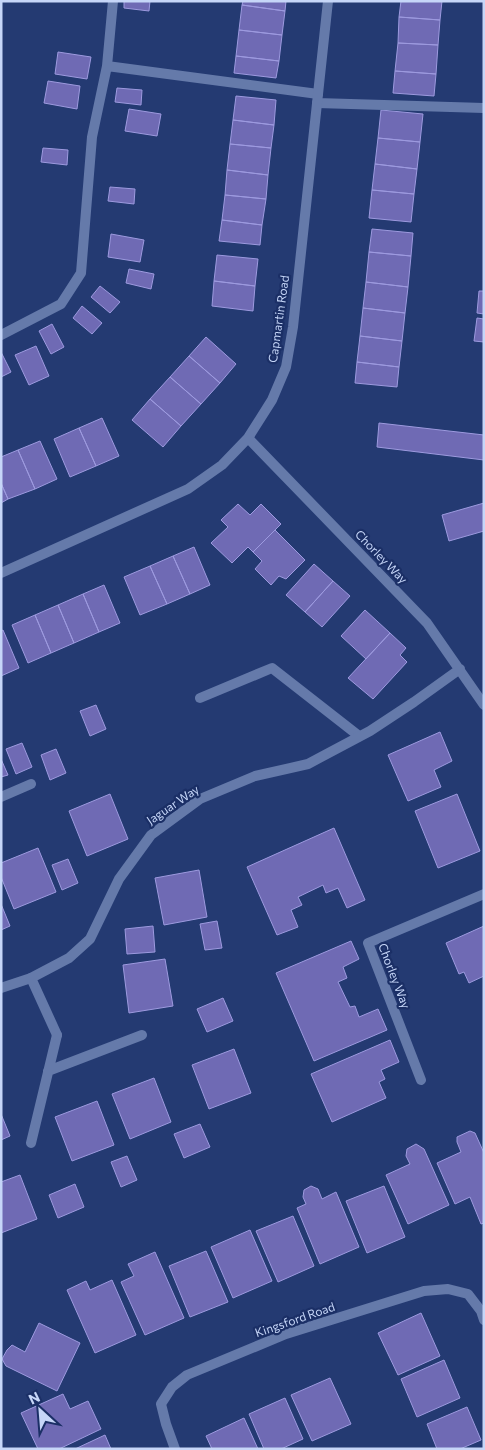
<svg xmlns="http://www.w3.org/2000/svg" width="485" height="1450" font-family="Commissioner,sans-serif">
  <style>
    .building { fill: #6f6ab4; stroke: #9d9adf }
    .lines { fill: none; stroke-linecap: round; stroke-linejoin: round }
    .lane { stroke: #657aaa; stroke-width: 10 }
    .street { stroke: #657aaa; stroke-width: 10 }
    .labels { text-anchor: middle; stroke-width: 4.5; stroke-linejoin: round; paint-order: stroke }
    .street-label { font-size: 12px; fill: #c6d6f8; stroke: #1b2f66 }
  </style>
  <rect width="100%" height="100%" fill="#243a72"/>
  <path class="building" d="M124,1H150L149,11L124,8Z
    M243,1H286L285,11L242,5Z
    M401,1H442L440,20L399,17Z
    M242,5L285,11L282,35L239,30Z
    M399,17L440,20L438,45L398,43Z
    M239,30L282,35L279,61L236,56Z
    M398,43L438,45L436,74L395,71Z
    M58,52L91,57L87,79L55,74Z
    M236,56L279,61L276,78L234,73Z
    M395,71L436,74L434,96L393,93Z
    M48,81L80,86L77,109L44,103Z
    M117,88L142,90L141,105L115,102Z
    M236,96L276,100L274,125L233,120Z
    M129,109L161,114L157,136L125,131Z
    M381,110L423,114L420,142L378,138Z
    M233,120L274,125L271,148L230,144Z
    M378,138L420,142L417,169L375,164Z
    M230,144L271,148L268,175L227,170Z
    M43,148L68,150L67,165L41,162Z
    M375,164L417,169L414,194L372,190Z
    M227,170L268,175L266,199L225,195Z
    M110,187L135,189L134,204L108,201Z
    M372,190L414,194L411,222L369,218Z
    M225,195L266,199L262,225L222,220Z
    M222,220L262,225L260,245L219,241Z
    M372,229L413,233L411,256L369,252Z
    M111,234L144,240L140,262L108,257Z
    M369,252L411,256L408,287L366,282Z
    M217,255L258,259L255,286L214,281Z
    M129,269L154,274L151,289L126,283Z
    M214,281L255,286L253,311L212,306Z
    M366,282L408,287L405,313L363,308Z
    M100,286L120,302L110,313L91,297Z
    M479,291H484V314L477,313Z
    M82,306L102,323L92,334L73,318Z
    M363,308L405,313L402,341L360,336Z
    M477,318L484,319V342L474,341Z
    M52,324L64,347L51,354L39,331Z
    M360,336L402,341L399,367L357,362Z
    M206,337L236,364L220,383L189,356Z
    M36,346L49,376L29,385L15,355Z
    M1,352L11,372L1,377Z
    M189,356L220,383L201,404L170,377Z
    M357,362L399,367L397,387L355,383Z
    M170,377L201,404L181,426L150,399Z
    M150,399L181,426L163,447L132,420Z
    M102,418L119,456L96,466L79,428Z
    M379,423L484,435V460L377,447Z
    M79,428L96,466L70,477L54,439Z
    M40,441L57,479L35,489L18,450Z
    M18,450L35,489L8,499L1,483V457Z
    M1,483L8,499L1,503Z
    M484,503V531L449,541L442,515Z
    M238,504L250,515L261,504L281,524L253,552L248,547L232,563L211,543L228,527L221,520Z
    M275,530L305,560L286,579L279,576L271,585L255,569L262,561L253,552Z
    M194,547L210,585L190,594L173,556Z
    M173,556L190,594L167,604L150,566Z
    M314,564L333,581L305,612L286,595Z
    M150,566L167,604L140,615L124,577Z
    M333,581L350,596L322,627L305,612Z
    M104,585L120,623L99,632L83,594Z
    M83,594L99,632L74,643L58,605Z
    M58,605L74,643L51,653L35,615Z
    M365,610L390,633L366,659L341,636Z
    M35,615L51,653L28,663L12,625Z
    M3,630L19,668L1,676V631Z
    M390,633L406,648L400,655L407,662L373,699L348,678Z
    M96,705L106,729L90,736L80,711Z
    M440,732L452,761L434,770L441,787L408,801L388,755Z
    M22,743L32,767L16,774L6,749Z
    M56,749L66,773L50,780L41,755Z
    M1,759L8,775L1,777Z
    M110,794L128,839L87,856L69,811Z
    M457,794L480,851L438,868L415,811Z
    M334,828L365,900L347,908L338,888L326,893L323,885L298,897L302,905L291,910L298,927L277,935L247,867Z
    M38,848L56,892L14,909L1,877V863Z
    M68,859L78,883L62,890L52,865Z
    M199,870L207,917L164,925L155,878Z
    M1,904L10,926L1,930Z
    M217,921L222,948L205,950L200,924Z
    M153,926L155,952L127,954L125,929Z
    M484,926V976L469,983L464,972L459,974L446,943Z
    M351,941L359,959L343,967L347,978L338,982L350,1007L355,1006L359,1017L378,1009L387,1030L314,1061L276,973Z
    M165,959L173,1006L129,1013L123,965Z
    M223,998L233,1021L207,1032L197,1009Z
    M390,1040L399,1062L381,1070L385,1079L379,1082L386,1098L332,1122L311,1074Z
    M234,1049L251,1093L209,1109L192,1065Z
    M154,1078L171,1122L130,1139L112,1094Z
    M97,1101L114,1145L72,1161L55,1117Z
    M1,1114L10,1136L1,1140Z
    M200,1124L210,1147L184,1158L174,1134Z
    M470,1131L475,1133L484,1153V1223L481,1224L470,1197L455,1204L437,1163L461,1152L457,1142V1137Z
    M416,1144L424,1149L449,1205L408,1224L386,1175L410,1164L406,1156L407,1149Z
    M127,1156L137,1180L121,1187L111,1162Z
    M20,1175L37,1219L1,1233V1182Z
    M75,1184L84,1207L58,1218L49,1195Z
    M311,1186L318,1189L322,1199L336,1192L359,1247L320,1264L297,1208L306,1204L303,1197L304,1190Z
    M384,1186L405,1237L367,1253L346,1201Z
    M293,1216L314,1266L278,1282L256,1231Z
    M250,1230L272,1281L233,1298L211,1247Z
    M206,1251L228,1302L190,1317L169,1266Z
    M155,1252L184,1318L145,1335L121,1282L134,1276L128,1264Z
    M112,1280L136,1335L95,1353L67,1290L86,1281L90,1290Z
    M421,1313L440,1356L398,1375L378,1333Z
    M39,1323L80,1343L57,1391L6,1366L2,1359L7,1350L12,1345L25,1352Z
    M444,1360L460,1398L417,1417L401,1379Z
    M330,1378L351,1424L312,1441L291,1395Z
    M63,1394L70,1409L88,1401L101,1429L59,1449H38L21,1413Z
    M285,1398L303,1439L281,1449H264L249,1414Z
    M467,1407L481,1440L460,1449H437L427,1424Z
    M244,1418L258,1449H212L206,1436Z
    M105,1435L111,1449H75Z"/>
  <g class="lines">
    <path class="lane" d="M107,66L318,94
      M317,103L484,108
      M1,335L61,304L81,273L92,137L107,66L113,1
      M200,698L272,668L359,736
      M1,797L31,784
      M1,988L31,978
      M48,1071L142,1035
      M31,1143L57,1035"/>
    <path class="street" d="M248,438L427,623L484,705
      M1,573L188,489L222,465L248,438L272,400L286,367L293,327L328,1
      M57,1035L31,978L69,958L90,939L119,879L151,835L200,799L255,776L308,764L370,731L414,702L460,669
      M421,1080L368,943L484,894
      M175,1449L166,1424L161,1404L172,1387L187,1375L286,1334L424,1291L448,1289L468,1294L481,1311L484,1320"/>
  </g>
  <g class="labels">
    <g class="street-label">
      <text transform="translate(279 319) rotate(-82)" y="4">Capmartin Road</text>
      <text transform="translate(381 557) rotate(46)" y="4">Chorley Way</text>
      <text transform="translate(173 805) rotate(-34)" y="4">Jaguar Way</text>
      <text transform="translate(394 976) rotate(69)" y="4">Chorley Way</text>
      <text transform="translate(295 1320) rotate(-19)" y="4">Kingsford Road</text>
    </g>
  </g>
  <rect width="485" height="1450" fill="none" stroke="#c6d6f8" stroke-width="5"/>
  <g transform="translate(40 1410) rotate(334)" stroke="#1b2f66" stroke-width="4" paint-order="stroke">
  <path d="M0-4L9 19L0 12L-9 19Z" fill="#c6d6f8"/>
  <text y="-8" font-size="14" font-weight="bold" text-anchor="middle" fill="#c6d6f8">N</text>
  </g>
</svg>
